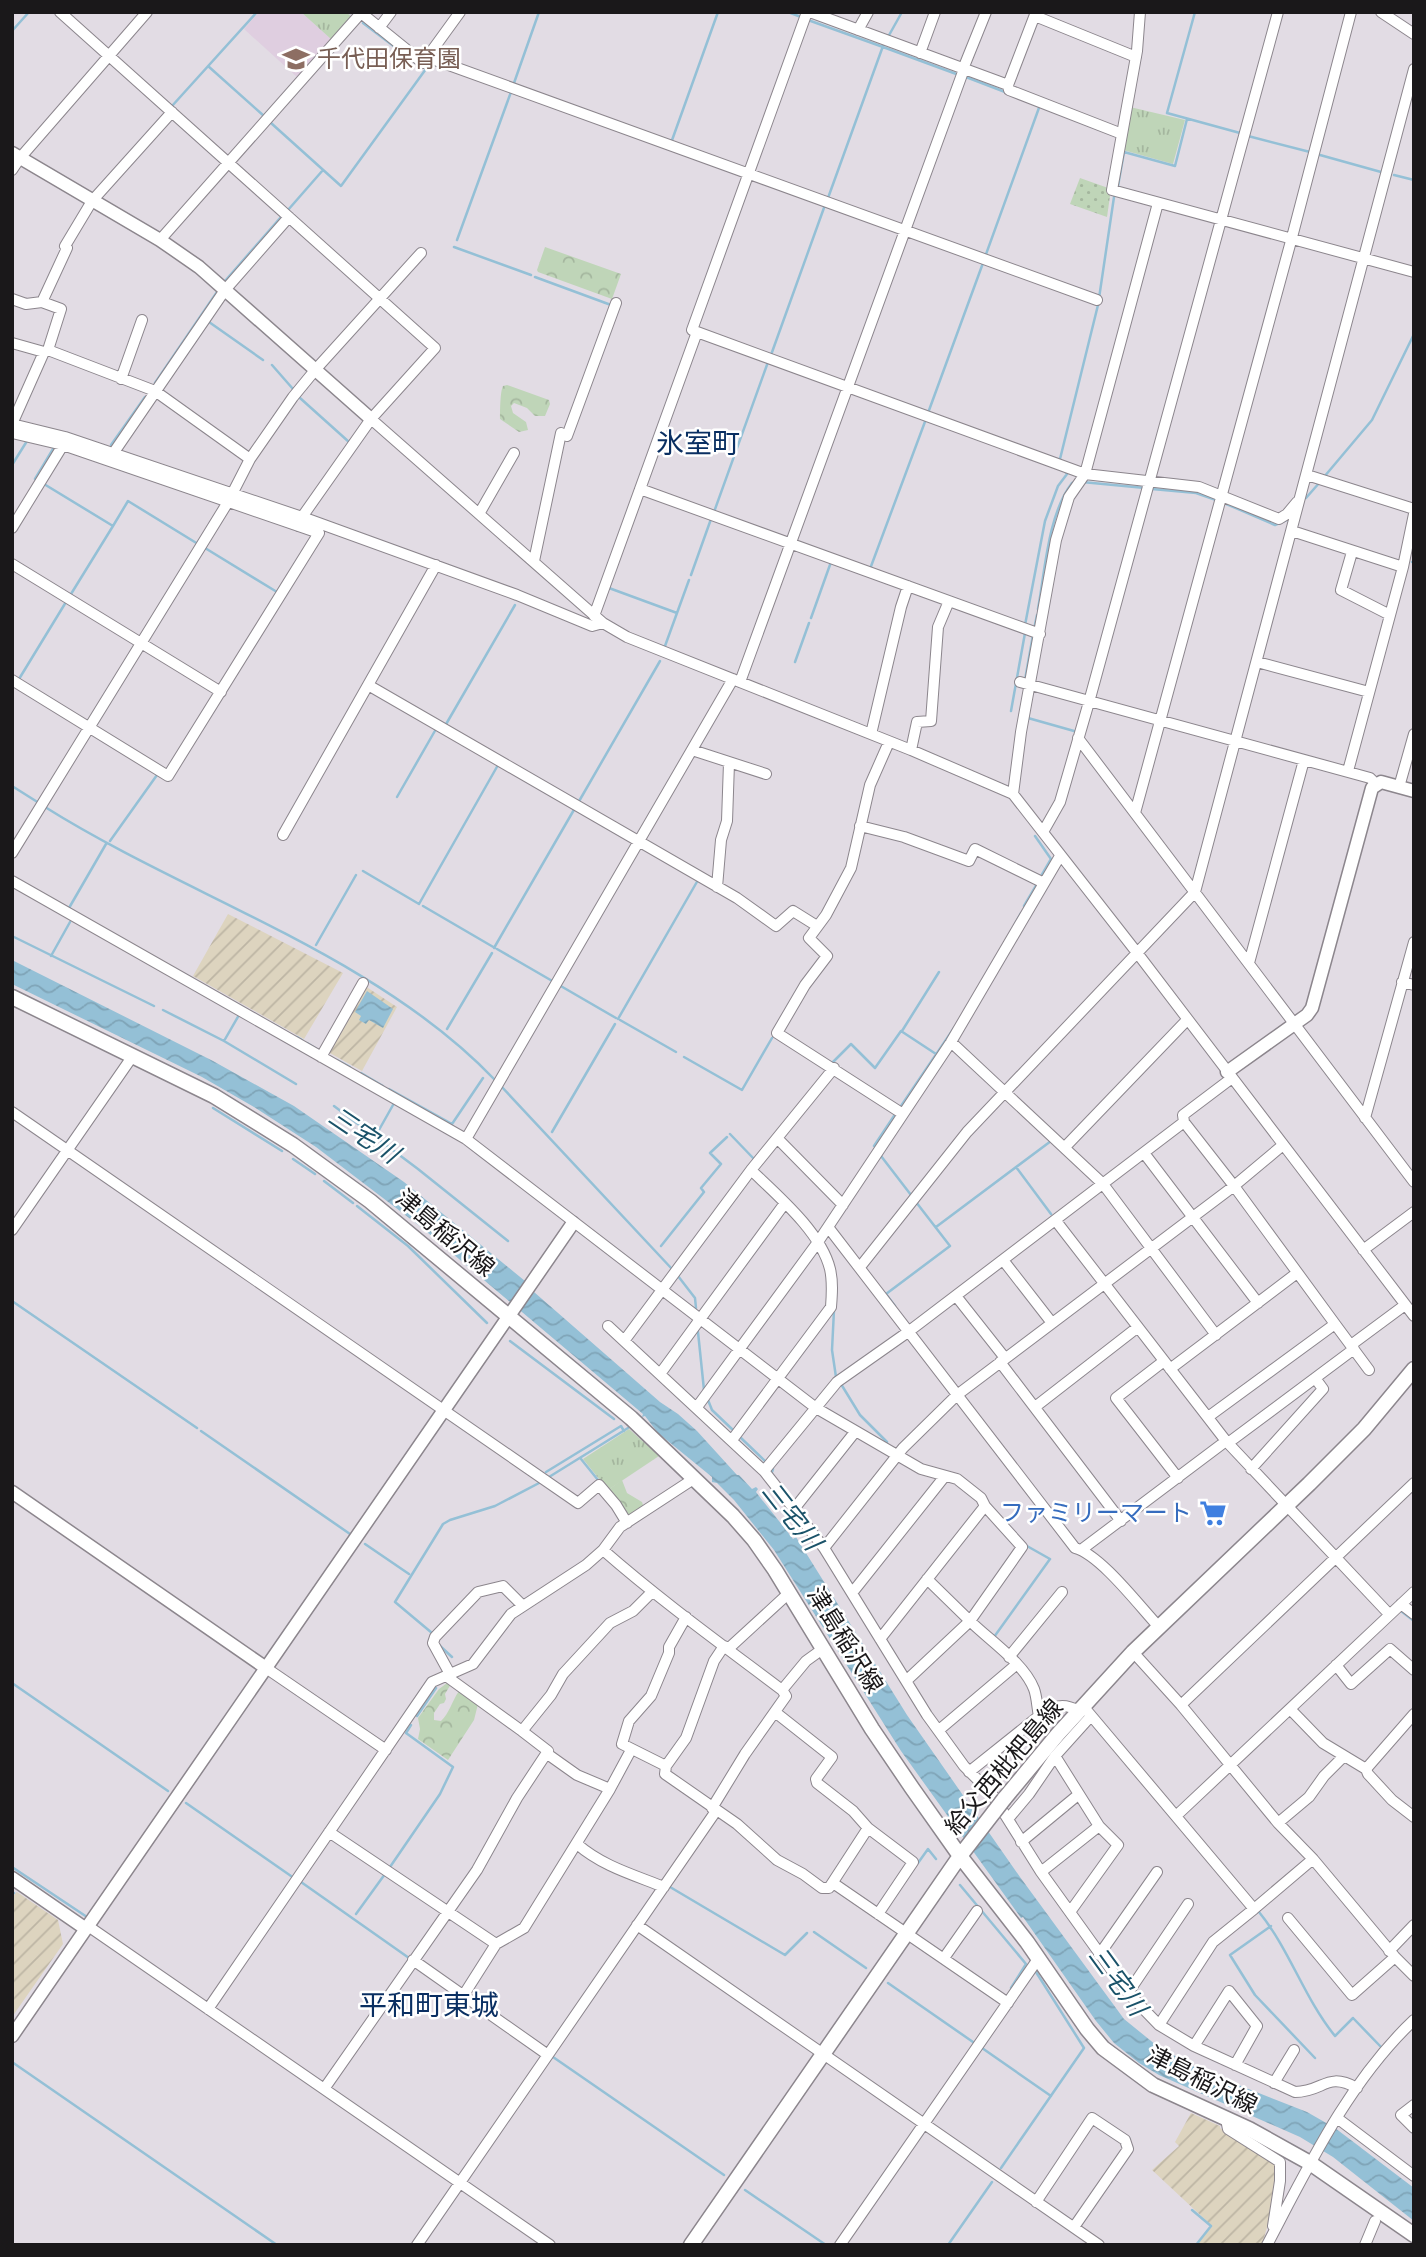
<svg xmlns="http://www.w3.org/2000/svg" width="1426" height="2257" font-family="Lato,'Noto Sans JP',sans-serif">
  <style>
    .industrial { fill: url(#industrial-furrows) }
    .education { fill: #dfcee0 }
    .grass { fill: url(#grass-dots) }
    .forest { fill: url(#forest-crowns) }
    .park { fill: url(#park-tufts) }
    .water { fill: url(#water-waves) }
    .lines { fill: none; stroke-linecap: round; stroke-linejoin: round }
    .stream { stroke: #94c0d6; stroke-width: 2.5 }
    .minor-casing { stroke: #8c868d; stroke-width: 12 }
    .tertiary-casing { stroke: #8c868d; stroke-width: 15 }
    .secondary-casing { stroke: #8c868d; stroke-width: 17 }
    .minor { stroke: #fff; stroke-width: 10 }
    .tertiary { stroke: #fff; stroke-width: 12 }
    .secondary { stroke: #fff; stroke-width: 14 }
    .secondary-bridge-casing { stroke: #8c868d; stroke-width: 17; stroke-linecap: butt }
    .secondary-bridge { stroke: #fff; stroke-width: 14 }
    .labels { text-anchor: middle; stroke-width: 5; stroke-linejoin: round; paint-order: stroke }
    .education-label { font-size: 24px; fill: #785e54; stroke: #fff; text-anchor: start }
    .street-label { font-size: 24px; fill: #1a181a; stroke: #fff }
    .shop-label { font-size: 24px; fill: #366cbe; stroke: #fff; text-anchor: end }
    .water-label { font-size: 26px; font-style: italic; fill: #1a5269; stroke: #fff }
    .quarter-label { font-size: 28px; fill: #0a2f62; stroke: #fff }
  </style>
  <defs>
    <pattern id="industrial-furrows" width="10" height="10" patternUnits="userSpaceOnUse" patternTransform="scale(1.75)"><rect width="10" height="10" fill="#ddd4bf"/><path d="M-1 1l2-2M0 10L10 0M9 11l2-2" fill="none" stroke="#bdb5a4"/></pattern>
    <pattern id="grass-dots" width="8" height="8" patternUnits="userSpaceOnUse" patternTransform="scale(1.75)"><rect width="8" height="8" fill="#bfd5b8"/><path d="M2 2h.1M6 6h.1" fill="none" stroke="#a4b69e" stroke-width="1.8" stroke-linecap="round"/></pattern>
    <pattern id="forest-crowns" width="20" height="18" patternUnits="userSpaceOnUse" patternTransform="scale(1.75)"><rect width="20" height="18" fill="#bfd5b8"/><path d="M2 6a3 3 0 1 1 6 0M12 15a3 3 0 1 1 6 0" fill="none" stroke="#a4b69e"/></pattern>
    <pattern id="park-tufts" width="24" height="20" patternUnits="userSpaceOnUse" patternTransform="scale(1.75)"><rect width="24" height="20" fill="#bfd5b8"/><path d="M3 7l-1-3M5 7V3M7 7l1-3M15 17l-1-3M17 17v-4M19 17l1-3" fill="none" stroke="#a4b69e"/></pattern>
    <pattern id="water-waves" width="16" height="10" patternUnits="userSpaceOnUse" patternTransform="scale(1.75)"><rect width="16" height="10" fill="#94c0d6"/><path d="M0 5q4-4 8 0t8 0" fill="none" stroke="#7fa4b7"/></pattern>
  </defs>
  <rect width="100%" height="100%" fill="#e2dce4"/>
  <path class="industrial" d="M228,914L343,973L304,1039L193,976Z
    M365,986L397,1007L362,1071L328,1052Z
    M17,1892L58,1920L63,1944L12,2017V1894L14,1895Z
    M1191,2113L1220,2126V2128L1278,2164L1277,2192L1262,2245H1197L1212,2226L1152,2170L1179,2146L1175,2142Z"/>
  <path class="education" d="M259,12H301L332,40L298,78L244,29Z"/>
  <path class="grass" d="M1080,178L1111,189L1107,217L1070,204Z"/>
  <path class="forest" d="M545,247L621,274L612,299L538,272L537,270Z
    M507,385L549,400L550,404L545,416H535L527,408L514,403L511,406L513,413L526,422L528,430L519,432L500,419C500,414 500,391 503,386Z
    M622,1480L627,1493L642,1502L643,1505L629,1516L608,1490Z
    M447,1683L451,1684L445,1694L446,1699L444,1703L440,1704L434,1713V1720L441,1721C449,1714 452,1701 459,1691L478,1704L474,1720L448,1760L418,1739L420,1729L418,1718L439,1689Z"/>
  <path class="park" d="M301,12H346L353,18L332,40Z
    M1130,107L1185,120L1173,164L1123,150Z
    M629,1429L659,1456L608,1490L583,1459Z"/>
  <path class="water" d="M12,960L213,1061L294,1106L404,1182L525,1281L534,1292L660,1402L678,1414L697,1431L737,1475H739L752,1489L756,1487L758,1489L756,1492C768,1508 781,1523 793,1539L796,1537L907,1715L1020,1877L1124,2019L1156,2045L1198,2069L1307,2112L1335,2128L1414,2188V2221L1333,2157L1300,2137L1159,2075L1139,2063L1114,2043L1096,2021L1023,1917L1021,1918L901,1751L774,1550L734,1500L717,1483L712,1482V1477L658,1433L645,1416L642,1417L643,1414L421,1227L316,1147L254,1107L202,1077L12,984Z
    M367,991L393,1009L383,1028L369,1020L366,1024L359,1020L361,1016L355,1012Z"/>
  <g class="lines">
    <path class="stream" d="M349,12L350,13
      M788,12L801,17
      M1195,12L1167,113L1240,133
      M808,20L883,47
      M363,23L416,63
      M12,31L29,12
      M888,37L902,12
      M883,47L959,75
      M208,66L264,116
      M966,77L1005,92
      M514,83L539,12
      M172,106L257,12
      M271,123L341,186L431,62
      M1248,136L1310,152
      M671,143L718,12
      M1320,155L1381,172
      M1394,175L1414,180
      M1118,186L1124,152L1175,166L1187,119
      M828,198L883,46
      M288,210L323,170
      M457,240L511,92
      M454,247L531,275
      M985,257L1040,105
      M535,277L611,305
      M225,281L281,217
      M209,322L263,360
      M771,355L825,205
      M272,365L293,389
      M155,383L217,292
      M300,398L349,442
      M928,413L983,263
      M111,445L145,397
      M1060,459L1098,305L1114,197
      M12,465L27,441
      M1324,477L1372,420L1414,334
      M35,479L53,449
      M1082,482L1145,488
      M44,484L113,526L71,594
      M1152,489L1196,493L1216,500
      M1306,498L1320,482
      M1224,503L1275,525L1291,518
      M714,512L768,362
      M113,526L128,501L198,544
      M205,548L277,592
      M1412,562L1414,563
      M870,569L926,419
      M691,575L711,519
      M609,588L677,613
      M1038,609C1045,571 1048,514 1072,483L1076,482
      M811,618L831,562
      M1025,625L1045,521L1058,486L1067,474L1064,470
      M1034,629L1037,615
      M665,646L689,580
      M795,662L809,623
      M19,679L66,602
      M1025,680L1033,635
      M1011,711L1025,633
      M1028,718L1074,731
      M445,726L515,605
      M12,786L39,803
      M397,797L436,729
      M578,803L660,661
      M45,807C190,898 376,955 495,1080
      M1035,836L1051,859L1040,878
      M110,841L157,775
      M363,871L419,904L498,765
      M423,906L495,948
      M1024,906L1037,884
      M71,910L69,908L106,844
      M1015,924L1021,913
      M12,936L154,1006
      M316,945L356,875
      M494,948L575,808
      M497,949L554,982
      M51,956L70,922
      M559,985L616,1018
      M163,1010L224,1041L296,1084
      M618,1019L698,880
      M620,1020L676,1052
      M271,1023L282,1029
      M447,1029L492,953
      M902,1031L939,972
      M297,1037L302,1040
      M224,1041L239,1015
      M307,1043L320,1051
      M684,1057L742,1090L772,1038
      M337,1060L350,1067
      M833,1062L851,1044L875,1068L901,1031L936,1054
      M361,1073L383,1086
      M500,1085L672,1269
      M389,1089L452,1124L483,1078
      M334,1106L418,1169L508,1241
      M901,1106L954,1028
      M213,1108L282,1151
      M552,1132L615,1024
      M730,1134L754,1159
      M375,1137L393,1105
      M874,1146L894,1116
      M881,1156L911,1195
      M293,1159L315,1174
      M1016,1167L1051,1214
      M324,1181L353,1203
      M357,1206L408,1246L487,1323
      M936,1227L1051,1141
      M661,1246L704,1192L701,1188L721,1164L710,1153L727,1137
      M678,1276L695,1298L696,1308
      M12,1301L197,1428
      M895,1306L886,1294L950,1246L916,1202
      M834,1310L832,1350L836,1377
      M698,1332L704,1390
      M510,1341L614,1419
      M841,1384L860,1415L887,1442
      M708,1400L712,1410L734,1431
      M201,1431L350,1534
      M741,1438L766,1462
      M581,1459L598,1480
      M546,1472L621,1426L624,1431
      M772,1472L773,1469
      M549,1477L628,1428
      M365,1544L409,1574
      M1401,1611L1414,1621
      M432,1633L395,1602L443,1524L450,1520L495,1506L541,1482
      M994,1637L1050,1559L1027,1546
      M439,1645L452,1657
      M12,1683L168,1791
      M417,1716L436,1688
      M186,1803L291,1876
      M918,1863L928,1849L936,1859
      M12,1867L87,1917
      M390,1867L440,1794L453,1767L406,1733L411,1725
      M301,1882L409,1958
      M960,1885L1026,1964L1011,1988
      M670,1887L785,1955L807,1933
      M12,1892L14,1893
      M1259,1912C1290,1950 1304,1998 1335,2036L1353,2018L1382,2048
      M356,1914L385,1874
      M1271,1926L1230,1955L1255,1995L1315,2058
      M814,1932L866,1968
      M888,1983L973,2042
      M982,2048L1051,2096
      M553,2057L724,2175
      M12,2062L277,2245
      M1001,2168L1084,2048L1036,1972
      M745,2190L826,2245
      M1192,2210L1211,2226L1196,2245
      M948,2245L992,2182"/>
    <defs>
      <path id="minor" d="M60,12L435,348L371,419L302,517L298,526
        M360,12L423,63L460,12
        M810,12L1008,85L1036,12
        M1140,12L1137,51L1112,190L1414,272
        M1381,12L1414,34
        M1035,16L1136,57
        M379,28L391,12
        M858,30L868,12
        M920,53L935,12
        M429,55L435,60L1097,300
        M963,69L986,12
        M1008,85L1009,90L1122,134
        M12,170L20,158L147,12
        M1158,203L1085,474L1199,487L1279,519L1287,514L1297,502
        M160,240L361,13
        M12,299L26,304L42,302
        M692,330L807,12
        M12,343L44,352L48,350L155,391L250,459
        M48,350L61,309L42,302L67,248L65,246L92,201L172,112
        M121,379L142,320
        M371,419L603,623L627,637L911,750L1013,794L1138,954L1414,1316
        M12,424L65,437L302,517L517,595L592,626L603,623
        M12,424L44,352
        M12,433L63,445L319,533L168,776L12,680
        M110,458L225,290L289,217
        M1307,475L1414,509
        M640,489L1040,634
        M479,514L514,453
        M12,528L63,445
        M1292,531L1403,567
        M1352,552L1341,590L1390,615
        M534,561L561,433L567,436L616,303
        M12,564L221,692
        M436,565L368,685L737,898L776,926L793,911L817,926
        M594,616L697,332L1085,474L1069,497L1056,540L1021,732L1013,794
        M1257,662L1369,692
        M740,682L964,69
        M1020,682L1370,778L1376,784
        M871,734L901,607L908,586
        M1078,738L1414,1182
        M889,742L870,785L851,868L826,915L809,938L827,956L805,985L777,1033L903,1114
        M692,750L766,774
        M911,750L917,722L931,721L938,627L949,601
        M1348,771L1403,567L1414,514
        M1399,787L1414,734
        M1135,813L1291,241L1351,12
        M860,826L904,837L969,861L975,849L1044,883
        M1043,832L1060,802L1089,702L1278,12
        M283,835L368,685
        M12,853L228,502L250,459L293,397L316,369L421,253
        M12,881L466,1139L816,1408L921,1469L957,1479L981,1498L985,1506L1022,1547L970,1621C989,1640 1024,1663 1034,1689C1037,1697 1037,1707 1039,1716L969,1772
        M717,887L721,840L727,821L729,763
        M1249,963L1304,760
        M1402,982L1414,985
        M951,1042L1103,1184L1216,1335
        M321,1057L363,983
        M12,1112L578,1503L599,1485L616,1505L627,1523
        M1365,1118L1414,942
        M1184,1122L1234,1186L1335,1324
        M777,1138L843,1205
        M466,1139L733,679
        M1065,1147L1187,1020
        M1144,1153L1258,1303
        M1056,1221L1226,1441L1389,1614
        M828,1227L1075,1548C1101,1555 1140,1607 1159,1627
        M12,1230L132,1057
        M1363,1250L1414,1212
        M1003,1260L1052,1323
        M860,1267L967,1132L1195,892L1414,69
        M956,1296L1005,1358
        M608,1326L764,1471L794,1509L824,1548L927,1715L964,1766L992,1794L1041,1872L1128,1993L1159,2025L1194,2046L1295,2092C1324,2092 1326,2071 1357,2088
        M624,1341L751,1170L834,1068
        M1351,1345L1405,1305
        M1164,1361L1116,1398L1178,1478
        M1000,1362L1121,1521
        M1170,1369L1297,1273
        M660,1374L785,1203
        M697,1407L818,1242L951,1042L1060,856
        M1035,1407L1138,1327
        M1208,1417L1335,1324L1369,1370
        M732,1440L831,1307C832,1294 833,1282 830,1269C821,1232 777,1195 751,1170
        M1228,1443L1354,1349
        M1251,1469L1323,1389L1315,1378
        M764,1471L837,1382L908,1332L1184,1122L1183,1115L1232,1078
        M794,1509L855,1432
        M824,1548L903,1448L957,1395L1234,1186L1283,1145
        M603,1550C660,1600 721,1644 782,1690L786,1696L745,1754L712,1808
        M1081,1550L1226,1441
        M852,1593L945,1476
        M1401,1604L1414,1614
        M686,1617L669,1647V1653L651,1696L629,1721L622,1744L666,1766L665,1774L737,1824L777,1860L803,1874L822,1888H829L868,1828
        M880,1639L985,1506
        M728,1649L789,1593
        M1133,1652L1181,1705L1278,1823L1313,1859L1395,1957L1414,1976
        M1009,1657L1062,1592
        M1336,1665L1351,1684L1390,1649L1414,1670
        M266,1668L386,1750
        M450,1674L433,1643L435,1637L478,1592L503,1586L523,1606
        M446,1676L522,1731
        M906,1681L970,1621L927,1579
        M782,1690L806,1661L824,1648
        M1181,1705L1414,1483
        M1083,1706L1254,1909L1313,1859
        M1290,1709L1323,1743L1366,1769L1368,1774L1392,1800L1414,1817
        M775,1712L832,1757L816,1779L817,1783L853,1811L868,1828L913,1862L878,1914
        M1039,1716C1055,1706 1062,1702 1079,1711
        M939,1730L1017,1664
        M546,1753L577,1775L610,1789
        M666,1766L686,1738L714,1661L724,1646
        M1366,1769L1414,1714
        M1176,1816L1414,1592
        M1008,1819L1029,1794L1055,1756
        M1278,1823L1309,1797L1324,1776L1343,1757
        M329,1832L496,1944L524,1928L610,1789L631,1750
        M1021,1842L1078,1795
        M577,1844C602,1866 634,1875 664,1887
        M1041,1872L1099,1826L1055,1756L1091,1716
        M833,1883L1008,2003
        M1070,1912L1118,1845L1099,1826
        M1288,1918L1352,1995L1395,1957
        M637,1925L1099,2245
        M88,1926L550,2245
        M1389,1951L1414,1925
        M1099,1955L1157,1872
        M944,1958L977,1911
        M413,1960L548,2055
        M1128,1993L1188,1904
        M463,1996L496,1944
        M208,2009L432,1682L473,1664L511,1614L586,1565L603,1550L620,1527L695,1478
        M1159,2025L1213,1942L1254,1909
        M1194,2046L1229,1991L1257,2026L1235,2065
        M1274,2083L1294,2050
        M324,2089L477,1870L517,1798L548,1751L522,1731L551,1695L563,1674L610,1623L633,1611L651,1593
        M1414,2105L1401,2115L1414,2128
        M1337,2118L1414,2176
        M1226,2119L1228,2129L1280,2162V2181L1273,2226
        M1036,2202L1092,2118L1125,2140L1128,2149L1074,2227
        M417,2245L716,1811
        M840,2245L1038,1959
        M1267,2245C1308,2167 1349,2081 1414,2020
        M1365,2245L1375,2221"/>
      <path id="tertiary" d="M12,153L160,240L199,267L371,419
        M1227,1072L1307,1015L1312,1008L1372,788L1381,782L1414,791
        M12,1492L266,1668
        M12,1878L86,1929
        M12,2036L573,1223"/>
      <path id="secondary" d="M12,997L214,1096L293,1145L370,1201L631,1418L733,1516L754,1540L775,1570L872,1729L912,1788L960,1856L1027,1942L1087,2029L1103,2048L1153,2085L1249,2129L1310,2163L1414,2235
        M1004,1799L1058,1734L1133,1652L1309,1484L1364,1429L1414,1369
        M691,2245L960,1856L994,1812"/>
    </defs>
    <use href="#minor" class="minor-casing"/>
    <use href="#tertiary" class="tertiary-casing"/>
    <use href="#secondary" class="secondary-casing"/>
    <use href="#minor" class="minor"/>
    <use href="#tertiary" class="tertiary"/>
    <use href="#secondary" class="secondary"/>
    <defs>
      <path id="secondary-bridge" d="M994,1812L1004,1799"/>
    </defs>
    <use href="#secondary-bridge" class="secondary-bridge-casing"/>
    <use href="#secondary-bridge" class="secondary-bridge"/>
  </g>
  <defs>
    <symbol id="school-bare" viewBox="-9 -9 18 18"><path d="M0-5L7-2L0 1L-7-2ZM-4 1L0 2.5L4 1V4Q0 6-4 4Z" fill="#8d6e63" stroke="#fff" stroke-width="2.5" paint-order="stroke"/></symbol>
    <symbol id="supermarket-bare" viewBox="-9 -9 18 18"><path d="M-6-5.5h2.5l.6 2H6L4.5 2H-2.5L-4.4-4H-6ZM-1.5 3.2a1.3 1.3 0 1 0 .1 0ZM3 3.2a1.3 1.3 0 1 0 .1 0Z" fill="#3f7fe0" stroke="#fff" stroke-width="2.5" paint-order="stroke"/></symbol>
  </defs>
  <g fill-rule="evenodd">
    <use href="#school-bare" x="277" y="40" width="38" height="38"/>
    <use href="#supermarket-bare" x="1194" y="1494" width="38" height="38"/>
  </g>
  <g class="labels">
    <g class="education-label">
      <text x="317" y="67">千代田保育園</text>
    </g>
    <g class="street-label">
      <text transform="translate(445 1233) rotate(40)" y="8">津島稲沢線</text>
      <text transform="translate(845 1640) rotate(58)" y="8">津島稲沢線</text>
      <text transform="translate(1004 1767) rotate(-50)" y="8">給父西枇杷島線</text>
      <text transform="translate(1202 2080) rotate(27)" y="8">津島稲沢線</text>
    </g>
    <g class="shop-label">
      <text x="1192" y="1521">ファミリーマート</text>
    </g>
    <g class="water-label">
      <text transform="translate(364 1135) rotate(34)" y="9">三宅川</text>
      <text transform="translate(792 1516) rotate(52)" y="9">三宅川</text>
      <text transform="translate(1118 1981) rotate(54)" y="9">三宅川</text>
    </g>
    <g class="quarter-label">
      <text x="698" y="453">氷室町</text>
      <text x="429" y="2015">平和町東城</text>
    </g>
  </g>
  <rect width="1426" height="2257" fill="none" stroke="#1a181a" stroke-width="28"/>
</svg>
